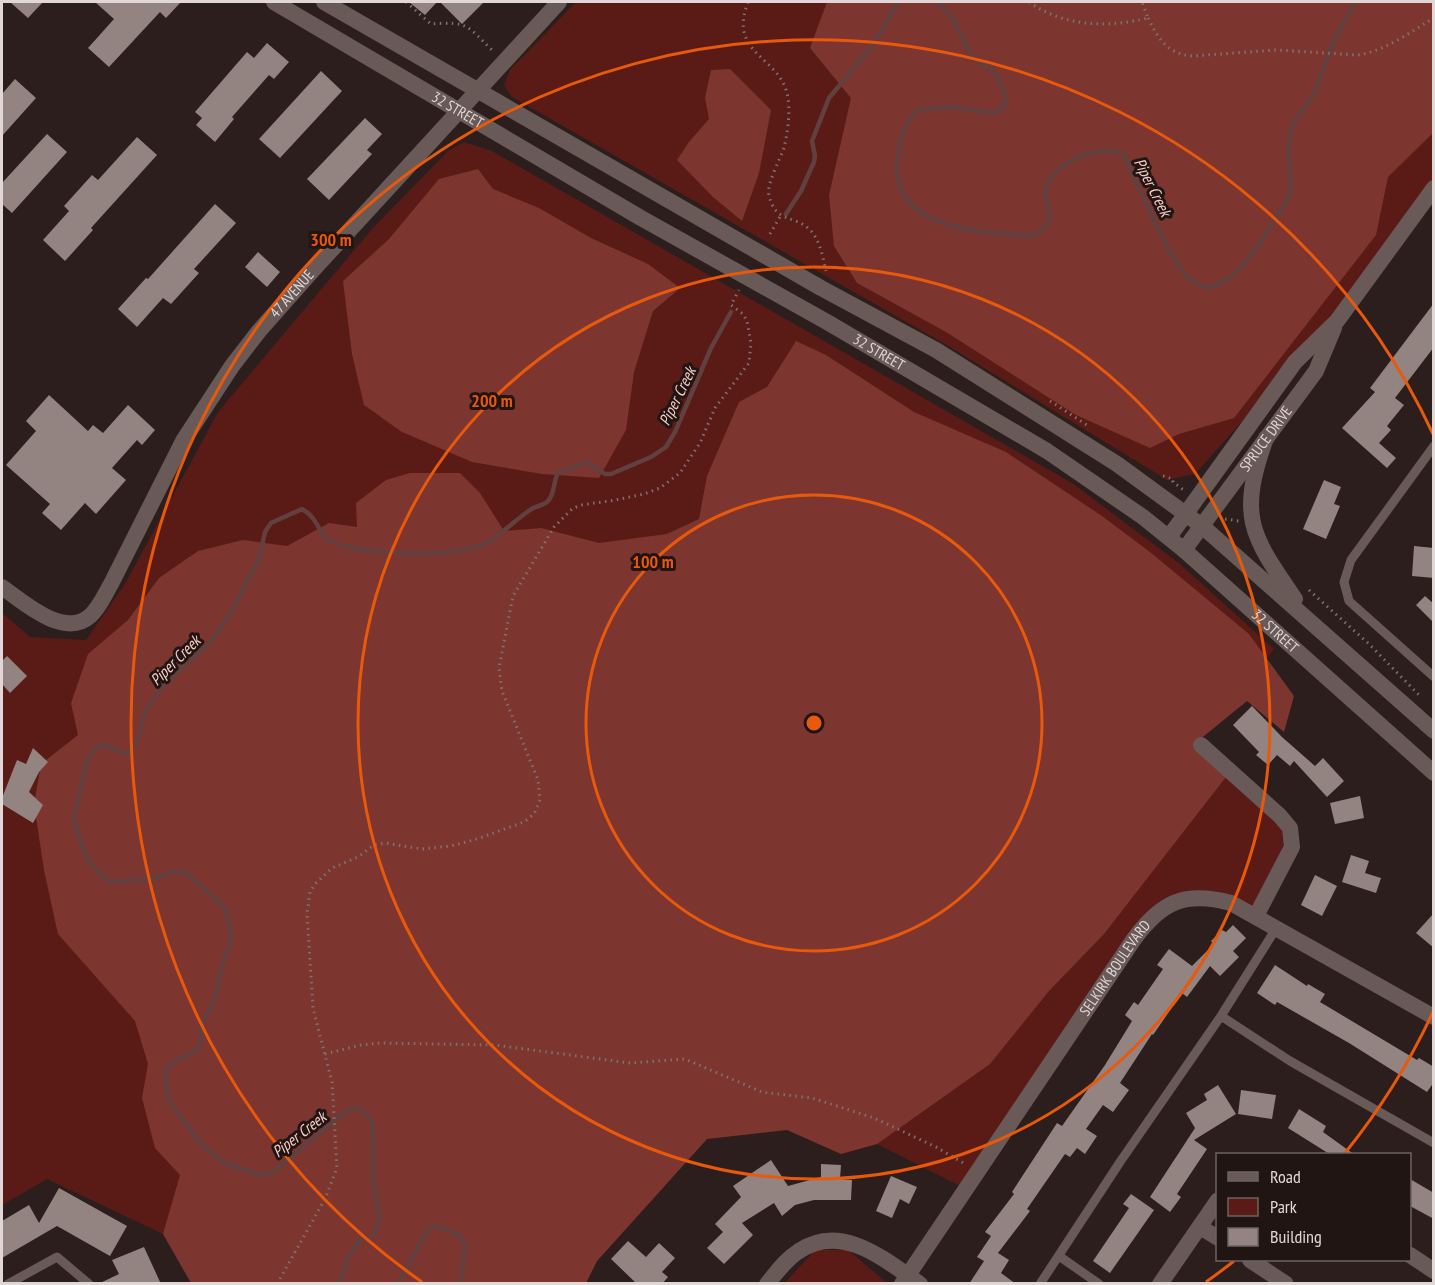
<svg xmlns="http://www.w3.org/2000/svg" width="1435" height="1285" font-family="'PT Sans Narrow',sans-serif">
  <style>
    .green { fill: #5a1b17 }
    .forest { fill: #7c352f }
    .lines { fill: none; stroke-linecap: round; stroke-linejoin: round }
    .stream { stroke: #624040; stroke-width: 4.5 }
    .building { fill: #938381 }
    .path { stroke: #7e7371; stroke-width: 3; stroke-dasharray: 1.5 4.5; stroke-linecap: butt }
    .service { stroke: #695957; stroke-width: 9 }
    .minor { stroke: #695957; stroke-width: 16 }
    .tertiary { stroke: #695957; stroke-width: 16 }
    .secondary { stroke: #695957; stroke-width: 16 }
    .ring { fill: none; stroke: #e8590c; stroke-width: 3 }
    .labels { text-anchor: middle; stroke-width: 6; stroke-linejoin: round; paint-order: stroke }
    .street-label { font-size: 15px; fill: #e0d7d6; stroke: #211513 }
    .water-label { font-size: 16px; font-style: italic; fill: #f8cbc5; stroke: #211513 }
    .centre { fill: #e8590c; stroke: #211513; stroke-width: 3 }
    .ring-label { font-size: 18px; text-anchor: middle; font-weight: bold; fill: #e8590c; stroke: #211513; stroke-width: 6; stroke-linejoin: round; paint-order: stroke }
  </style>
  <rect width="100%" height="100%" fill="#2b1e1c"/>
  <path class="green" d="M576,2H1433V188L1295,362L1195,474L1167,480L945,344L512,97L504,85L510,70Z
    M464,142L492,151L1072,483L1180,564L1274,649L1198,741L1290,828L1256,916L1231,903L1161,910L966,1189L877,1144L841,1154L787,1130L707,1139L597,1261L586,1283H191L163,1234L47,1179L2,1205V613L30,637L86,640L125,584L218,412L372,229L448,151Z
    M815,1250H848L887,1283L784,1284Z"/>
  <path class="forest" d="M827,2H1433V133L1388,177L1376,235L1234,418L1179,434L1150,448L1076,415L946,332L857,283L834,246L829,195L851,98L810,48Z
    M730,69L771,110L759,173L742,221L713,197L677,160L689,142L709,119L705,98L711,70Z
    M478,169L493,189L539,208L591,238L648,264L680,288L653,311L634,372L626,430L599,478L542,474L472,462L402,432L364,405L352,354L343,281L389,239L439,179Z
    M796,341L826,355L914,412L1006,452L1102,516L1150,552L1249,634L1294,696L1284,732L1247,701L1198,741L1226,777L1104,934L1049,991L990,1064L877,1144L841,1154L787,1130L707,1139L597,1261L586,1283H191L163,1234L180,1175L155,1148L142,1098L148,1064L135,1021L58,934L44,870L34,804L41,764L78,735L71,703L88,654L128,620L159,578L198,551L243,540L287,546L329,523L357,527L356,503L386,480L410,473H460L480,493L504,531L541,528L599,543L667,534L699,519L707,476L739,402L767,387Z"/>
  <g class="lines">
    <path class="stream" d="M939,2L952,18L973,58L993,71L1004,91L1006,103L998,112C981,114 965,107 948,107C944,107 939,108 934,109C931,109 924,108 921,109C906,115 902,135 899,148C881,231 977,231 1032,236C1066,219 1039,203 1047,184C1058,161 1100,143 1123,154L1167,247L1183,272L1193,282L1210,288L1230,278L1242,266L1261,242L1286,202L1291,188L1288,145L1293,124L1315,92L1333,42L1355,2
      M786,214L801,191L814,162L815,156L812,141L829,98L873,45L898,2
      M340,1284L347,1259L359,1241L370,1238L374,1234L379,1221L373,1177V1133L372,1122L362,1109L353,1108L345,1112L272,1173L260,1175L224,1163L201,1144L168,1100L165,1070L169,1065L198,1049L200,1044L201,1025L214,1002L224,959L232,937L225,909L220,903L191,877L183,872H171L153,879L109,882L89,862L81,843L74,819L87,760L97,747L105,745L123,753H129L138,740L145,712L165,683L210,643L230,614L259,559L265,532L271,523L302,509C319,518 319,537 332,542C366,555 453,559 486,543C502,534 515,520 530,510C535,506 542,506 547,502C555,495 553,482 558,473L588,462L605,474H611L651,457L666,447L675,432L711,348L731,312
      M398,1284L428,1229L432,1227H439L459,1235L465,1244L461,1284"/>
  </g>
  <path class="building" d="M10,2H43L28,18Z
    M95,2H181L166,18L160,12L109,67L88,48L114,19Z
    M409,2H437L425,15Z
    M440,2H484L462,24Z
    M267,43L289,62L274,79L269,75L232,117L234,119L215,142L196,125L202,118L195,112L247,52L254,58Z
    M321,71L342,91L280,158L259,139Z
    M15,79L36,98L2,136V94Z
    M365,118L382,134L367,150L372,154L329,200L307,179Z
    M47,134L67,152L12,213L2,204V183Z
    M137,137L157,155L91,228L93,230L65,261L43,240L69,211L64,206L92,175L98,180Z
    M215,204L236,223L194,269L199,273L171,304L163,298L137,327L118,309L146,278L148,279Z
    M258,252L280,272L267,287L245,267Z
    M1434,303V347L1395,398L1404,405L1387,426L1391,430L1379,443L1396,458L1387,468L1342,428L1375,392L1370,388Z
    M49,395L88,431L93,425L103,433L128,405L155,430L142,445L137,440L112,468L126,480L96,514L85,503L61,530L42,513L50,504L6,465L36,431L26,421Z
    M1324,480L1341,487L1334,504L1340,506L1326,539L1303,529Z
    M1414,546L1434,548V578L1412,576Z
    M1425,596L1434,604V623L1416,605Z
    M7,656L27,676L10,693L2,684V661Z
    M1252,706L1282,737L1315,766L1323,758L1344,781L1327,797L1294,761L1290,766L1277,755L1268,765L1256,755L1259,752L1233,725Z
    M33,748L48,762L39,772L29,792L43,805L33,823L2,804V798L17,760L26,764Z
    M1360,796L1364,818L1335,824L1330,803Z
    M1351,855L1369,861L1365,873L1381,878L1376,893L1342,882Z
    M1315,875L1337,886L1322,916L1301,905Z
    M1434,913V948L1416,933Z
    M1233,925L1246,938L1233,951L1239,957L1220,976L1210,966L1187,997L1182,993L1153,1035L1152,1034L1120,1083L1129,1090L1113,1112L1103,1105L1086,1129L1097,1136L1085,1154L1077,1148L1070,1157L1065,1154L1027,1209L1030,1211L998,1253L1009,1260L1001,1273L1016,1284H969L984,1261L977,1257L991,1236L985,1232L1014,1194L1012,1192L1057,1123L1062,1126L1105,1065L1132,1021L1125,1015L1134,1002L1138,1005L1163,969L1157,965L1169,949L1192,966L1214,944L1211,941L1222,930L1226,932Z
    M1275,965L1307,986L1308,984L1325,994L1320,1002L1417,1060L1419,1058L1434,1067V1082L1427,1092L1349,1043L1277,1002L1275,1005L1257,993Z
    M1218,1085L1236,1114L1194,1140L1207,1149L1177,1194L1181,1197L1170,1212L1150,1197L1195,1128L1186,1113L1207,1100L1204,1094Z
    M1241,1090L1276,1095L1272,1119L1238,1114Z
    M1299,1109L1326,1126L1323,1132L1355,1155H1331L1288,1128Z
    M771,1160L788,1186L821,1177V1164L841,1165L840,1179L852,1180L851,1200H814L795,1205L782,1216L774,1203L742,1223L753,1235L724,1264L707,1248L723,1232L715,1224L741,1197L733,1186Z
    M891,1176L917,1187L909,1204L900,1199L892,1218L876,1211Z
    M1410,1179L1434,1193V1219L1410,1206Z
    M59,1188L127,1226L110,1256L57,1226L2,1258V1221L29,1205L39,1223Z
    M1131,1194L1154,1210L1110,1273L1093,1261L1129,1208L1123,1204Z
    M628,1241L646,1257L659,1243L675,1258L662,1272L668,1277L662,1284H637L611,1259Z
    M144,1247L161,1284H98L119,1274L112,1260Z"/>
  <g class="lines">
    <path class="path" d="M406,2L431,24C469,21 467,26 493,51
      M748,2C728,54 777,55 787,93C791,109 788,131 784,148C780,160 766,184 769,196C776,223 794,215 809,229C820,239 823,258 826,271
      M1029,2C1065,27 1107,28 1148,18L1142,2
      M1148,18C1158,38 1167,54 1192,56L1277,50L1358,55C1385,51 1410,32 1434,18
      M770,234L781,215
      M1050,401L1090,427
      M1163,476L1173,479V482L1185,491
      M1225,519L1239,521
      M1309,590L1370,645L1419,695
      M325,1054L361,1045L380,1043L495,1045L630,1063L685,1059L762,1092L812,1098L874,1118L936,1147L965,1164
      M277,1284L325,1199L337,1168L332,1082L313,1008L307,913L310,892L315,884L332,868L358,857L374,845L385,843L422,849L451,846L477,839L524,822L534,814L540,800L538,780L502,691L499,668L513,596L554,527L572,509L581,505L616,500L644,494L660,488L680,473L700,443L715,408L749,363L751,343L747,321L743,314L731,305L739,290"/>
    <path class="service" d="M1434,446L1351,560L1344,582L1349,601L1434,677
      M1221,1016L1290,1061L1434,1143
      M1059,1256L1099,1284
      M8,1284L57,1257L89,1284
      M1040,1284L1120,1162L1221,1016L1277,927"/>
    <g class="minor">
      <path d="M1201,745L1280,816L1290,828L1292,847L1256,916"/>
      <path d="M1200,1227L1218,1238"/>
      <path d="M1410,1255L1434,1271"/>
      <path d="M1250,1260L1286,1284"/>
      <path d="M767,1284C777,1272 786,1259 799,1251C842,1222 885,1260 920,1284"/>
      <path id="s1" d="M902,1284L1134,939C1162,901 1185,891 1231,903L1434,1017"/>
      <path d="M1160,1284L1218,1200"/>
    </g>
    <g class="tertiary">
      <path d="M1169,537L1295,362L1337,321L1434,188"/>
      <path id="s2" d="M1184,550L1316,371L1334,328"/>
      <path id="s3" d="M2,587C23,602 64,639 90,616C100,607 105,594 111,584L183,441L232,366L259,331L313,270L559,2"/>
    </g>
    <g class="secondary">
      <path id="s4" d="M274,2L641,218L827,322L1047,451L1143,517L1184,550L1434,773"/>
      <path d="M324,2L821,288L936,350L1117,464L1202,526L1434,731"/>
      <path d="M1266,438C1238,516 1250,534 1295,599"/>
    </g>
  </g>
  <g class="ring">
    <circle cx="814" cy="723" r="228"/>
    <circle cx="814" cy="723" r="456"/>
    <path d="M1433 1012A683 683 0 0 1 1345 1153M1234 1261A683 683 0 0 1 1206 1282M422 1282A683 683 0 1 1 1433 434"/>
  </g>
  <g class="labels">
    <g class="street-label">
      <text dy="5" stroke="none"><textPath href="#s4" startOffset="213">32 STREET</textPath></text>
      <text dy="5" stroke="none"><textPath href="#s3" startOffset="482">47 AVENUE</textPath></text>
      <text dy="5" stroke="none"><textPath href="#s4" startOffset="699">32 STREET</textPath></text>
      <text dy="5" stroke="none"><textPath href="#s2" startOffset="138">SPRUCE DRIVE</textPath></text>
      <text dy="5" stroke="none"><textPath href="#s4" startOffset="1185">32 STREET</textPath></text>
      <text dy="5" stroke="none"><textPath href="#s1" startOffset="381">SELKIRK BOULEVARD</textPath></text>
    </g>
    <g class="water-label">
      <text transform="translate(1153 187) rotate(63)" y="6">Piper Creek</text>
      <text transform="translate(677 396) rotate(-64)" y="6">Piper Creek</text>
      <text transform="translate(175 660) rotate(-45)" y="6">Piper Creek</text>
      <text transform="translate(299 1134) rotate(-38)" y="6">Piper Creek</text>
    </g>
  </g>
  <circle cx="814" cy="723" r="9" class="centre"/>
  <g class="ring-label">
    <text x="331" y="246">300 m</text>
    <text x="492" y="407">200 m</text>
    <text x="653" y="568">100 m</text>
  </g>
  <rect width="1435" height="1285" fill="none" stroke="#e0d7d6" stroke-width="6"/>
  <rect x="1216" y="1153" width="195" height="108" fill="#211513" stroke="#6d6361" stroke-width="1.5"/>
  <rect x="1228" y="1172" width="30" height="9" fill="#695957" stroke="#6d6361" stroke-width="1.5"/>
  <text x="1270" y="1183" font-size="18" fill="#e0d7d6">Road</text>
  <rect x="1228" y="1198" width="30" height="18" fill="#5a1b17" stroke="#6d6361" stroke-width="1.5"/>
  <text x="1270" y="1213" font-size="18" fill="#e0d7d6">Park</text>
  <rect x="1228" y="1228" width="30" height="18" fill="#938381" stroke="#6d6361" stroke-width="1.5"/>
  <text x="1270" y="1243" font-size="18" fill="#e0d7d6">Building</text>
</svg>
